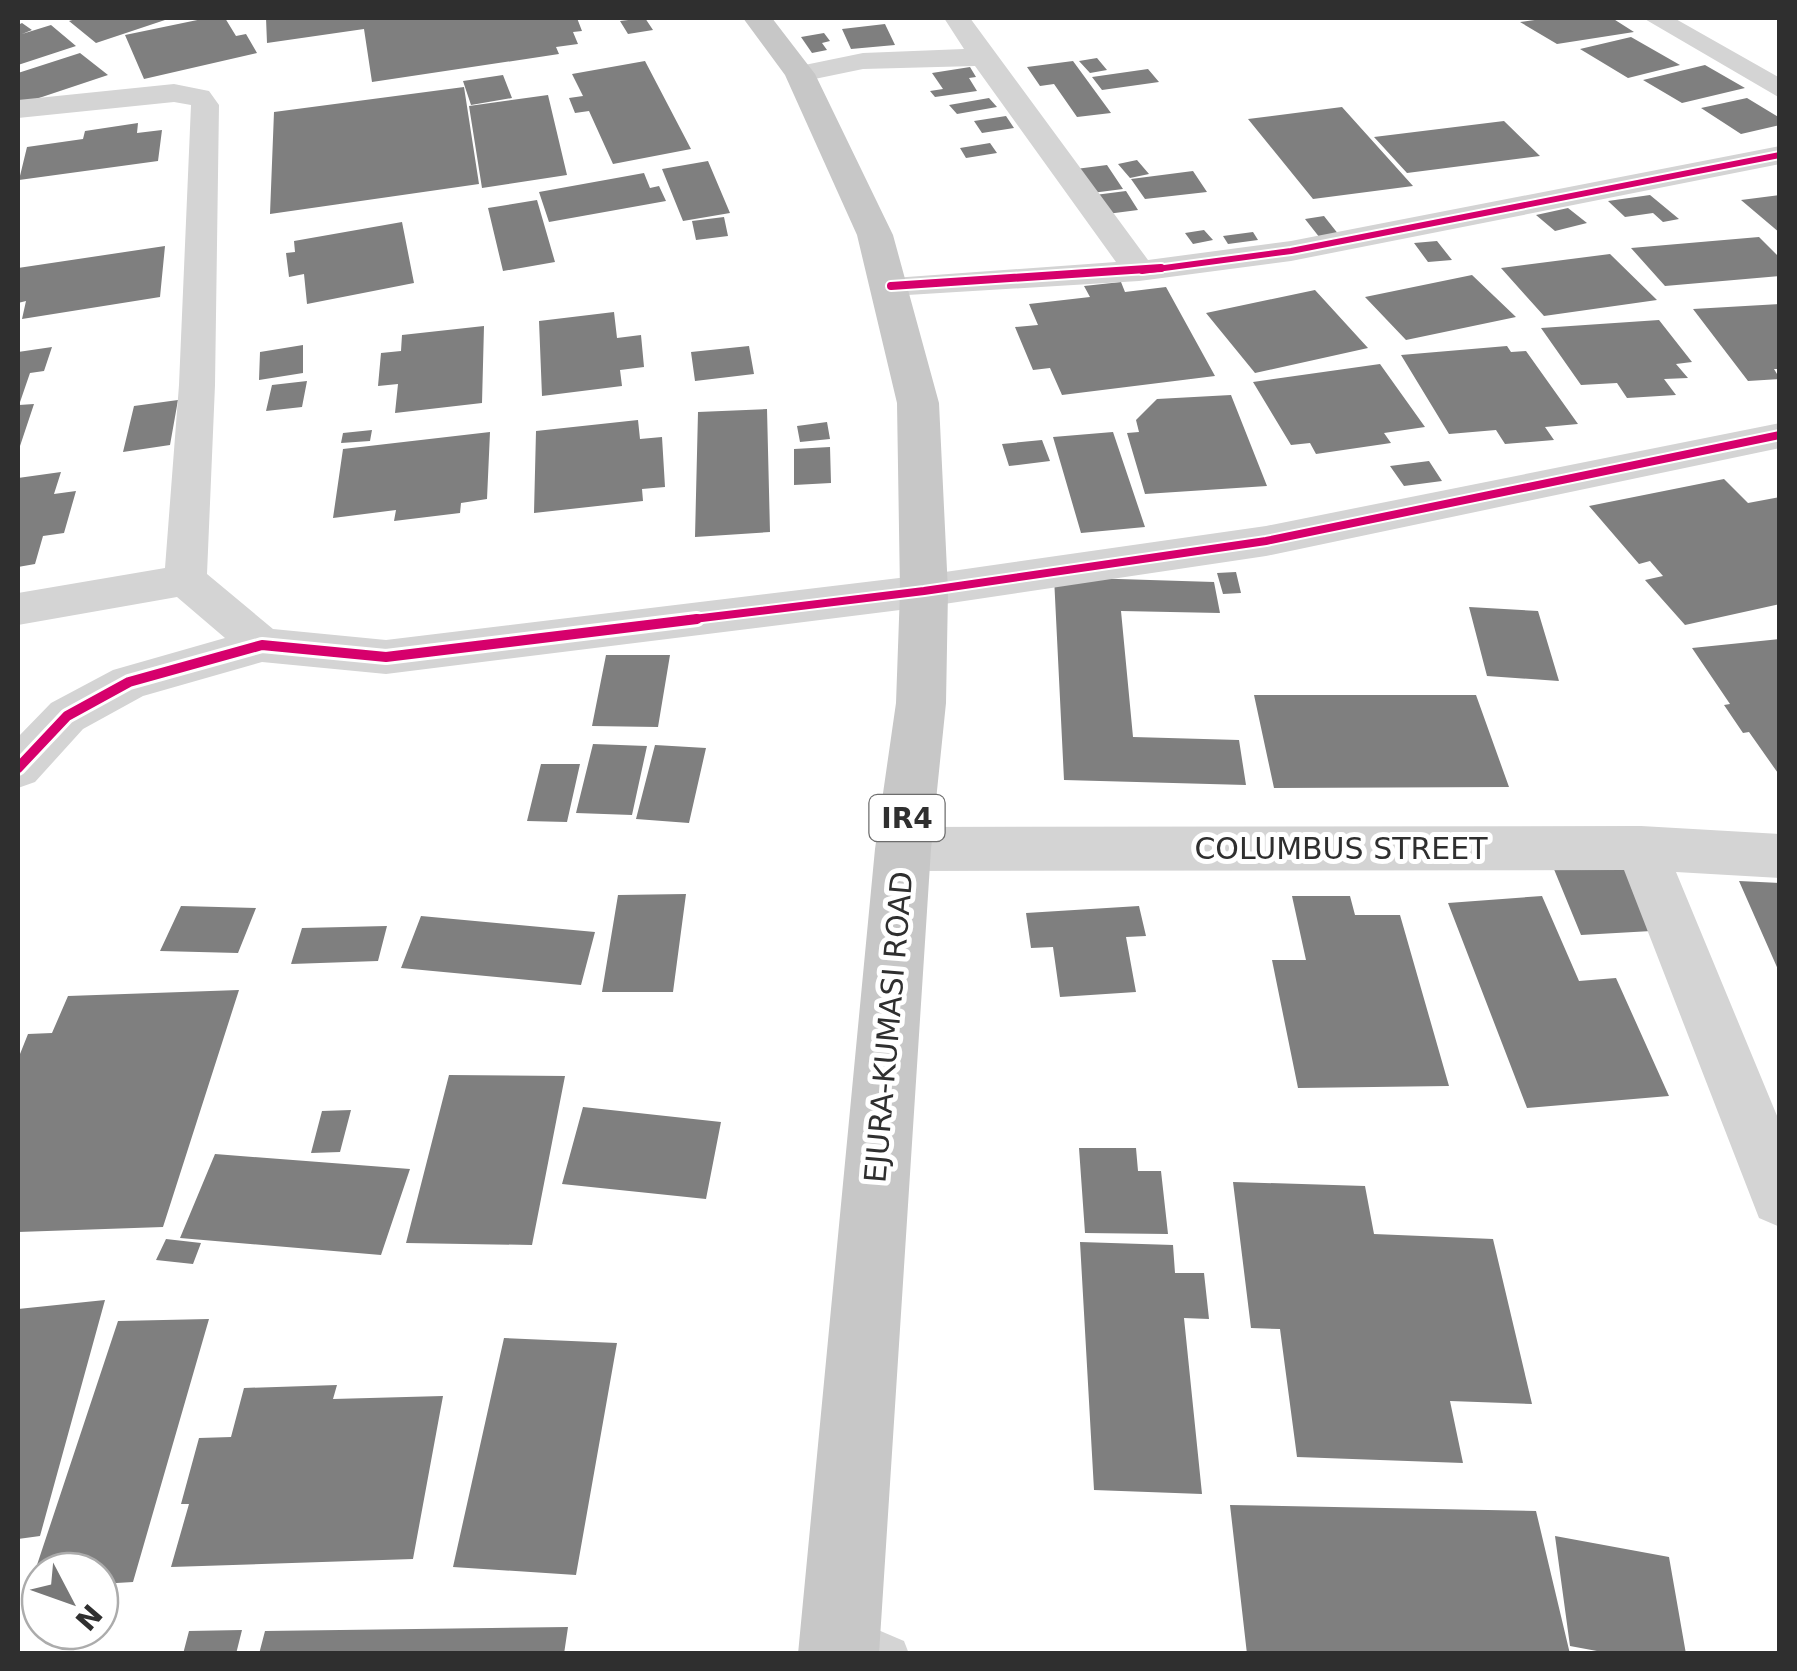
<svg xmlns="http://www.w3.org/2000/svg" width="1797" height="1671" font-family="'DejaVu Sans',sans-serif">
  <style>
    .building { fill: #7f7f7f }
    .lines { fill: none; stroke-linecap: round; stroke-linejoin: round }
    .lane { fill: #d4d4d4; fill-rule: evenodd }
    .street { fill: #d4d4d4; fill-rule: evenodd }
    .primary { fill: #c7c7c7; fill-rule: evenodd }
    .cycleway-far2-casing { stroke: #fff; stroke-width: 10 }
    .cycleway-far1-casing { stroke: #fff; stroke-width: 12 }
    .cycleway-casing { stroke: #fff; stroke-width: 16 }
    .cycleway-far2 { stroke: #d6006c; stroke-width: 6 }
    .cycleway-far1 { stroke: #d6006c; stroke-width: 8 }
    .cycleway { stroke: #d6006c; stroke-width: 10 }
    .labels { text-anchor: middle; stroke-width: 10; stroke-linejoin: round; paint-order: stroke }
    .shield { fill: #fff; stroke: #6d6d6d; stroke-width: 2.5 }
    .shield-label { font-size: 28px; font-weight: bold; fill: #2f2f2f }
    .street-label { font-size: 30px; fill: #2f2f2f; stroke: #fff }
  </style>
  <rect width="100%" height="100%" fill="#fff"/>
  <path class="building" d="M79,18H171L96,43L69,21Z
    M207,18H225L236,36L246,34L257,53L144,79L125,35Z
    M266,18H577L582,31L573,32L578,44L556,47L559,54L372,82L364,29L267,43Z
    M645,18L653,30L628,34L620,21Z
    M1549,18H1612L1634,32L1557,44L1520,22Z
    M22,23L32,30L22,34L51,25L76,46L18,65V25Z
    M885,24L895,45L851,49L842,29Z
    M824,33L830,41L822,43L827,50L812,53L801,37Z
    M1631,37L1680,65L1628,78L1580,49Z
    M80,53L108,75L18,105V73Z
    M1097,58L1107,70L1090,73L1079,61Z
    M645,61L691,149L613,164L589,111L575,113L569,98L583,96L572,74Z
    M1073,61L1111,113L1077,117L1054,84L1040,86L1027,67Z
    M1705,65L1745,88L1682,103L1643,80Z
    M970,67L976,77L969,78L977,91L935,97L930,91L943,89L932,73Z
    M1148,69L1159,82L1102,90L1092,77Z
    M503,75L512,98L471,105L463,81Z
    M464,87L479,184L270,214L274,112Z
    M548,95L567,175L482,188L469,106Z
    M989,98L997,107L957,114L949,105Z
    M1747,98L1780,118V125L1741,134L1701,108Z
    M1342,107L1413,186L1313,199L1248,119Z
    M1006,116L1014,128L982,133L974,121Z
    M1504,121L1540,156L1407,173L1374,137Z
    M138,123L137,133L162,130L158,161L19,180L27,147L83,139L85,131Z
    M990,143L997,153L966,158L960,148Z
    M1137,160L1149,174L1130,178L1118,164Z
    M708,161L730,213L683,221L662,169Z
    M1107,165L1123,189L1084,194L1068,170Z
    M1193,171L1207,192L1145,199L1131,179Z
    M644,173L650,188L659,186L666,201L549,222L539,192Z
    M1126,191L1138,210L1107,214L1095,195Z
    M1650,195L1679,219L1663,222L1653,213L1625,217L1608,201Z
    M1780,195V233L1741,200Z
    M537,200L555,262L503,271L488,208Z
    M1568,208L1587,223L1555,231L1536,215Z
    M1324,216L1339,235L1320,238L1305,219Z
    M724,217L728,236L696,240L692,221Z
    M402,222L414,283L307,304L304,274L289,277L286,253L295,252L294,241Z
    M1204,230L1213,240L1193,244L1185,233Z
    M1253,232L1258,240L1228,244L1223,236Z
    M1759,237L1780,258V276L1665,286L1631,248Z
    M1437,241L1452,260L1428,262L1414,243Z
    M165,246L160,297L22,319L26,301L18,303V268Z
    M1610,254L1657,300L1544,316L1501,268Z
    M1472,275L1516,317L1406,340L1365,297Z
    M1121,282L1125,292L1166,287L1215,376L1062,395L1050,368L1033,370L1015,327L1038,325L1029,304L1090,297L1084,286Z
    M1315,290L1368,348L1255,373L1206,313Z
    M1780,304V369H1774L1780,379L1748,381L1693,309Z
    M614,312L617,338L641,335L644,367L620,370L622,386L542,396L539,321Z
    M1659,320L1692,362L1676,364L1688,378L1664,379L1676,395L1627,398L1617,383L1581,385L1541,328Z
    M484,326L482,403L395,413L398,384L378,386L381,353L401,351L402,335Z
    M303,345V373L259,380L260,352Z
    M749,346L754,374L695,381L691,352Z
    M1507,346L1511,352L1526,351L1578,424L1545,427L1554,440L1505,444L1496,430L1449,434L1401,355Z
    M52,347L44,371L30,373L19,405L34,404L18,452V352Z
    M1380,364L1425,427L1384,433L1391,443L1316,454L1310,443L1291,445L1253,382Z
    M307,381L302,407L266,411L272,385Z
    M1231,395L1267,486L1145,494L1127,433L1139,432L1136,420L1157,399Z
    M178,400L170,445L123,452L134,406Z
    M767,409L770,532L695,537L698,412Z
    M638,420L640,439L662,437L665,487L642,489L643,501L534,513L536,431Z
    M827,422L830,439L800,442L797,426Z
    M372,430L370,441L341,443L343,433Z
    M490,432L487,499L461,503L460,513L394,521L396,510L333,518L343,449Z
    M1113,432L1145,527L1081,533L1053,437Z
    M1042,440L1050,461L1009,466L1002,444Z
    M830,447L831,483L794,485V449Z
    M1429,461L1442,481L1404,486L1390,466Z
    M61,472L54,494L76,491L64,533L43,536L35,564L18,567V478Z
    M1724,479L1748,503L1780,497V604L1685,625L1645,580L1663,576L1650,561L1639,564L1589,506Z
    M1236,572L1241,593L1223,594L1217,573Z
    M1054,577L1214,582L1220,613L1121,611L1133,737L1239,740L1246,785L1064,780Z
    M1469,607L1538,611L1559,681L1487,676Z
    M1780,639V776L1749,732L1743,733L1724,705L1730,704L1692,648Z
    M606,655H670L658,727L592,726Z
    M1254,695H1476L1509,787L1274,788Z
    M593,744L647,746L632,815L576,813Z
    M655,745L706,748L689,823L636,819Z
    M541,764H580L567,822L527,821Z
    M1634,858L1669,930L1581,935L1551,862Z
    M1739,881L1780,883V974Z
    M686,894L673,992H602L618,895Z
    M1292,896H1350L1355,915H1400L1449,1086L1298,1088L1272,960H1306Z
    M1542,896L1579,981L1616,978L1669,1096L1527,1108L1448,903Z
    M181,906L256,908L238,953L160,951Z
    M1139,906L1146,936L1126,937L1136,992L1060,997L1053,947L1031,948L1026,913Z
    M421,916L595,932L581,985L401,968Z
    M387,926L378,961L291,964L302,928Z
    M239,990L163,1227L18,1232V1059L28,1034L52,1033L68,996Z
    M449,1075L565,1076L532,1245L406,1243Z
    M583,1107L721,1122L706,1199L562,1184Z
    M351,1110L340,1152L311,1153L322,1111Z
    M1079,1148H1136L1138,1171H1161L1168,1234L1085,1233Z
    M215,1154L410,1169L381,1255L180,1238Z
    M1233,1182L1365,1186L1374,1234L1493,1239L1532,1404L1450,1401L1463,1463L1297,1457L1280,1329L1251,1328Z
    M166,1239L201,1243L193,1264L156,1260Z
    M1080,1242L1173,1245L1175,1273H1204L1209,1319L1184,1318L1202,1494L1094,1490Z
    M105,1300L40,1536L18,1539V1309Z
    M209,1319L133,1582L100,1584V1571H40V1586H30L118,1321Z
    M504,1338L617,1343L576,1575L453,1567Z
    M337,1385L333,1399L443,1396L413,1559L171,1567L189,1504H181L199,1438L231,1437L244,1388Z
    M1230,1505L1536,1511L1570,1654H1247Z
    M1555,1536L1669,1557L1686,1654H1613L1570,1646Z
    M568,1627L564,1654H259L265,1631Z
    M242,1630L236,1654H183L189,1631Z"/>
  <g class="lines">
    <path class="lane" d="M850,1618L904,1641L909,1654H847L837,1649L832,1636L837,1623Z"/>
    <path class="street" d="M944,18H970L1148,260L1291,241L1780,146V164L1291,261L1139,281L891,296L879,293L874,286L879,279L1116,262L975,66L863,69L800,82L786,74L790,68L863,53L964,49Z
      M1643,18H1674L1780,78V98Z
      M174,84L209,91L219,105L215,385L207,574L273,629L386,640L924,575L1266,526L1780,423V448L1266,556L924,607L386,674L262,662L143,696L83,729L35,782L18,788V737L51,703L113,670L225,638L177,597L18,625V593L165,568L179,385L191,105L174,102L18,118V100Z
      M1641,826L1780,834V878L1676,872L1780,1123V1227L1759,1218L1624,870L903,871L885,864L878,849L885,834L903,827Z"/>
    <path class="primary" d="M743,18H772L815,74L893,235L939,403L948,591L946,703L931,849L879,1654H798L875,849L896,703L900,591L897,403L857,235L785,75Z"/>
    <defs>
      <path id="cycleway-far2" d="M1142,271L1291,251L1780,155"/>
      <path id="cycleway-far1" d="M891,286L1161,268
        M677,621L924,591L1266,541L1780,435"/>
      <path id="cycleway" d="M18,768L67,716L129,682L262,645L386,657L697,619"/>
    </defs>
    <use href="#cycleway-far2" class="cycleway-far2-casing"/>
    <use href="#cycleway-far1" class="cycleway-far1-casing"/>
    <use href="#cycleway" class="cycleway-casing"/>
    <use href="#cycleway-far2" class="cycleway-far2"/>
    <use href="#cycleway-far1" class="cycleway-far1"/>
    <use href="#cycleway" class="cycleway"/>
  </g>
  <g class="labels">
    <rect class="shield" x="869.5" y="795" width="75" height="46" rx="8"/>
    <g class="shield-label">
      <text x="907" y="828">IR4</text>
    </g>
    <g class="street-label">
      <text x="1341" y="859">COLUMBUS STREET</text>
      <text transform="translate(889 1027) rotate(-85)" y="10">EJURA-KUMASI ROAD</text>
    </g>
  </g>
  <rect width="1797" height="1671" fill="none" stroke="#2f2f2f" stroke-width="40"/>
  <g transform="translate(70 1601) rotate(131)"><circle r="48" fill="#ffffff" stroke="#acacac" stroke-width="2.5"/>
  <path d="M0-8L18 38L0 25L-18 38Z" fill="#787878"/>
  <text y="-15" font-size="28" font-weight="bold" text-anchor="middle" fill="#2f2f2f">N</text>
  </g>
</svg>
